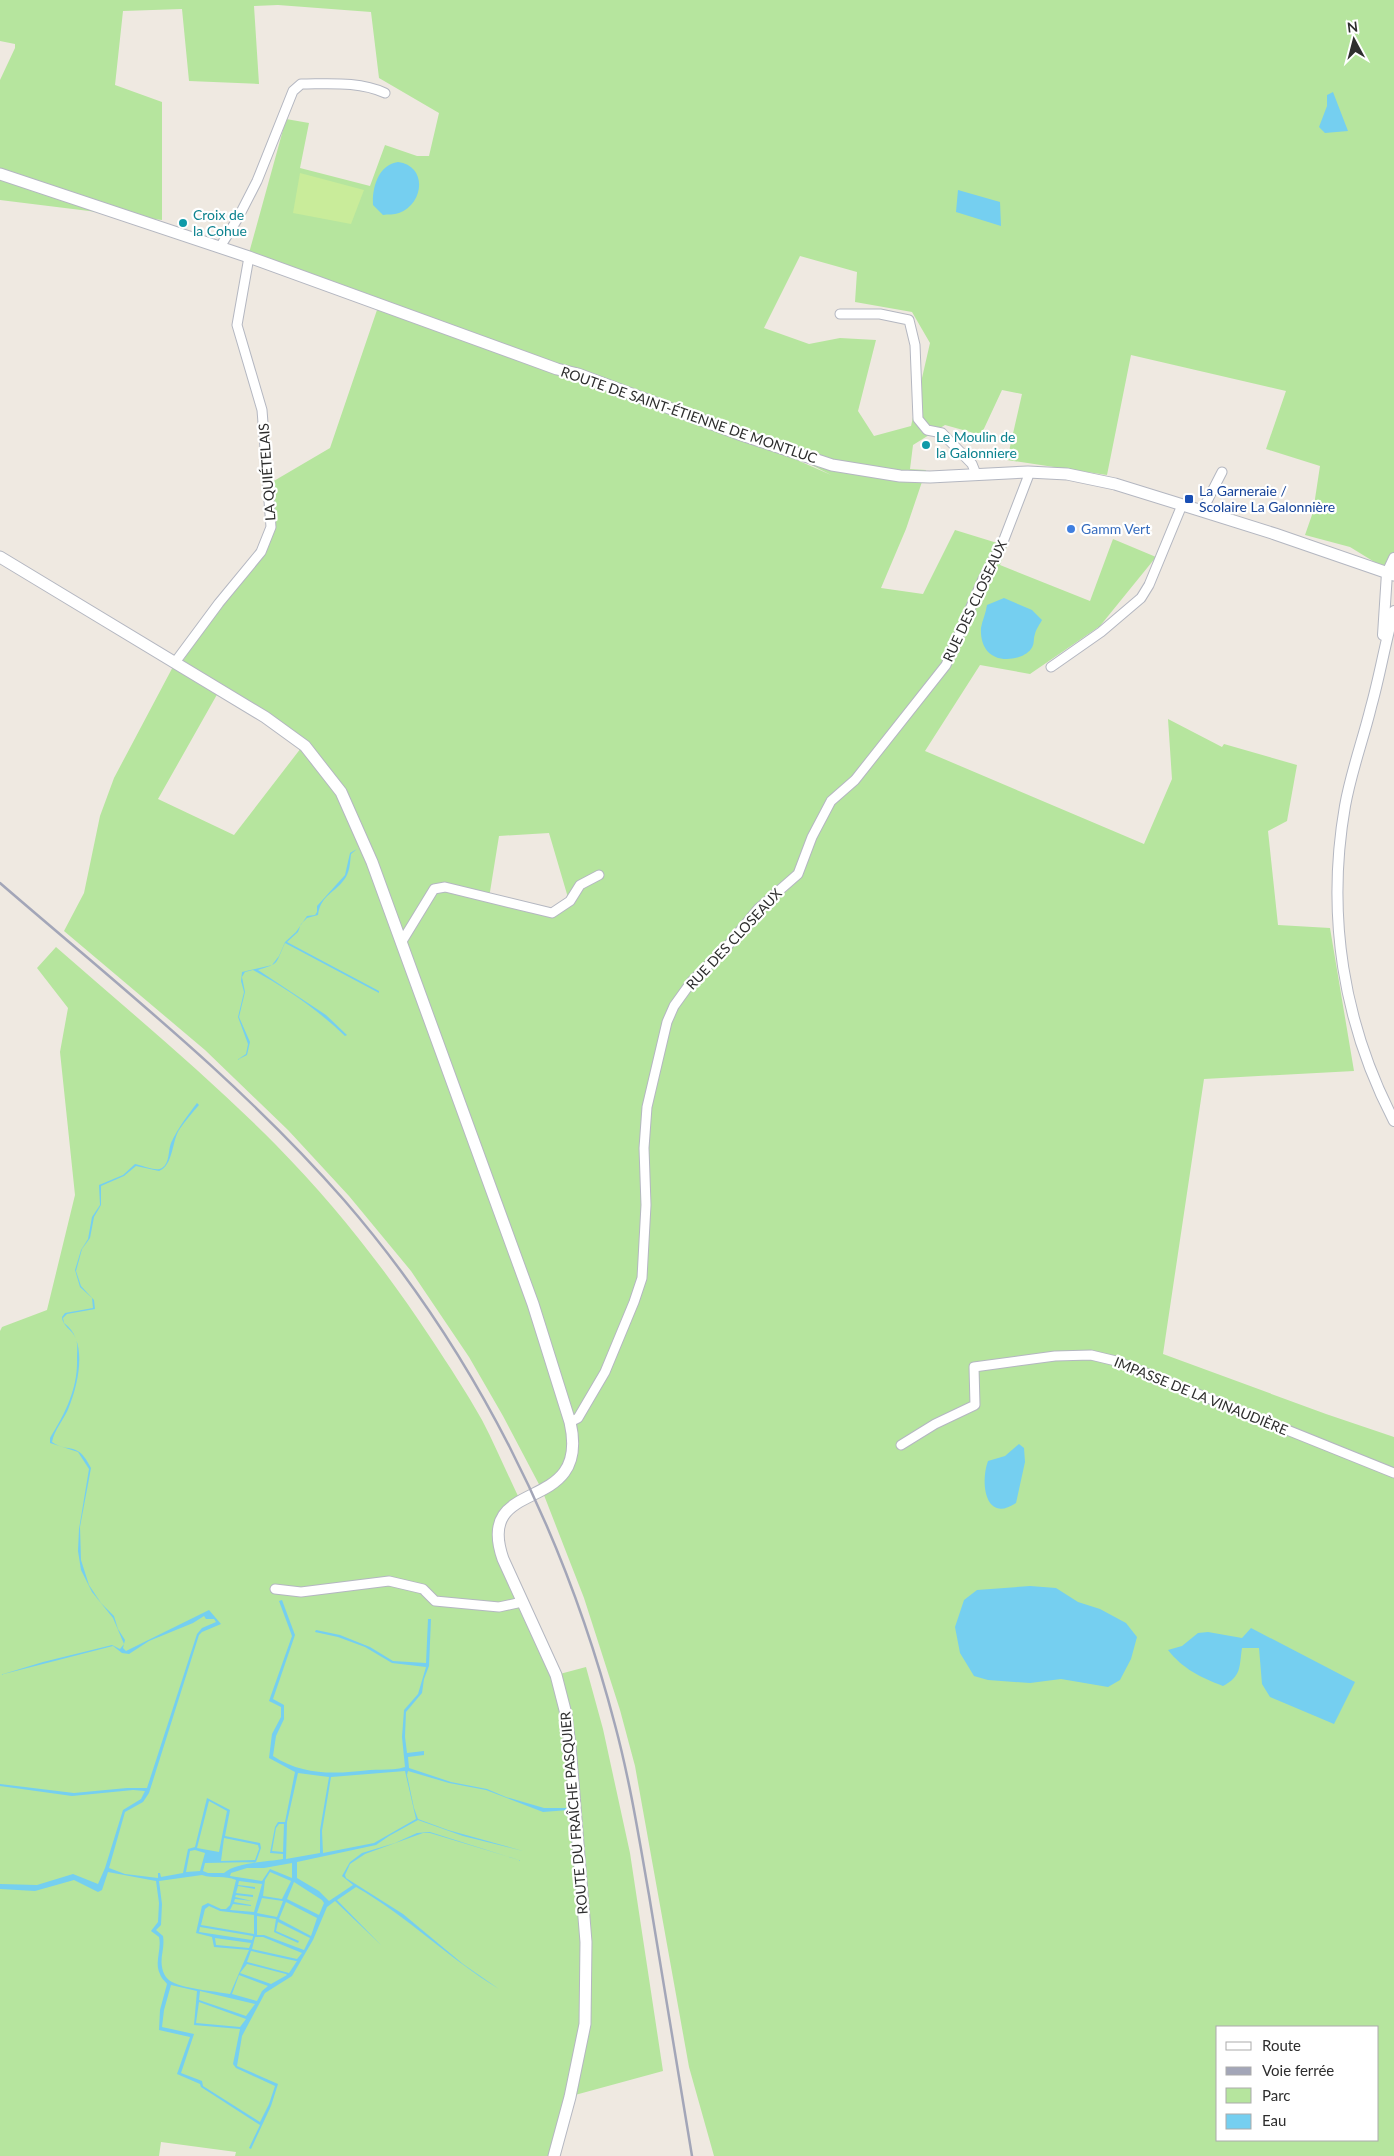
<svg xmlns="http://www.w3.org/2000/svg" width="1394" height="2156" font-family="Lato,sans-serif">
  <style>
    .green { fill: #b6e59e; fill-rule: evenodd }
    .pitch { fill: #c9ec9a }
    .water { fill: #75cff0; fill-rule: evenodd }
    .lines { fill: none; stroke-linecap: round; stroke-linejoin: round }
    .minor-casing { stroke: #b4b7c1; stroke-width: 11 }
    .tertiary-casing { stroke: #b4b7c1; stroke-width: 12 }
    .secondary-casing { stroke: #b4b7c1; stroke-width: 13 }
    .minor { stroke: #fff; stroke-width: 9 }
    .tertiary { stroke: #fff; stroke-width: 10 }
    .secondary { stroke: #fff; stroke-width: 11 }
    .rail { stroke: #a3a6b8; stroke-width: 2.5 }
    .culture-dot { fill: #0f9aa8; stroke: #fff; stroke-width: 2 }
    .transit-dot { fill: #1a4fb4; stroke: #fff; stroke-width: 2 }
    .shop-dot { fill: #3f7fe0; stroke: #fff; stroke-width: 2 }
    .labels { text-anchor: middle; stroke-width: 4.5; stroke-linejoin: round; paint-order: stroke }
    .culture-label { font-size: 14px; fill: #0d838f; stroke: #fff; text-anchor: start }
    .street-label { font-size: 14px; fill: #2e2e2e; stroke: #fff }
    .transit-label { font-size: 14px; fill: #164399; stroke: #fff; text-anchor: start }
    .shop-label { font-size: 14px; fill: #366cbe; stroke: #fff; text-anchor: start }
  </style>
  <rect width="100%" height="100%" fill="#efe9e1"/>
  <path class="green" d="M0,0H1394V574L1350,547L1305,535L1313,512L1320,466L1266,449L1286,391L1131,355L1107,475L1007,460L1022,394L1002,390L981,435L945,425L913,445L910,469L926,470L906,529L881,588L923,594L955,530L1007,546L1000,565L1090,601L1113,539L1156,557L1100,626L1030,674L980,665L925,751L1144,844L1172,779L1168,719L1222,747L1224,744L1297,765L1287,821L1268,831L1278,925L1330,928L1354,1071L1204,1079L1163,1354L1326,1414L1394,1437V2156H714L689,2067L635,1766L620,1710L584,1598L542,1490L503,1416L469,1357L411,1271L349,1196L288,1130L205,1050L64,931L84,893L100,816L114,778L176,661L181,664L219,603L261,552L271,527L267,485L330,448L377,310L463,336L249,253L286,119L309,123L300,168L370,186L385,145L417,156H429L439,113L379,78L371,12L278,5L254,6L259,84L189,81L182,9L123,11L115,85L162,102V220L0,200V80L15,48V44L0,41ZM800,256L857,272L855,302L912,312L930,343L911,426L874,436L858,411L876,340L840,338L809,344L764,328ZM738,434L789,441L786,452L831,475ZM219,691L301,748L234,835L158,799ZM549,833L569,901L552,913L489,898L499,836ZM1218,2027H1378V2140H1218Z
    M56,947C130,1012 207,1075 276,1145C335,1205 386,1270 432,1340C449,1366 467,1393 482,1420C495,1445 506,1471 518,1496V1502L497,1531L556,1675L586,1667L603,1729L630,1853L663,2071L575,2095L560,2156H235L236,2152L161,2142L159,2156H0V1331L2,1327L47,1310L75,1195L60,1052L68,1008L37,968Z"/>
  <path class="pitch" d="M300,173L364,190L351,224L293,213Z"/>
  <path class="water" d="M1333,92L1348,131L1325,133L1319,127L1327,106V95Z
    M398,162C428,166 424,204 399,213C394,215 388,214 383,215L373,205C372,188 378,165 398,162Z
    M958,190L1000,202L1001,226L956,212Z
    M1004,598L1032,610L1042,620C1040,624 1036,629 1035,634C1033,639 1035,644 1031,649C1026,656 1015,659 1007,659C989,659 980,646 981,628C982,621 986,613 987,605Z
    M357,849L351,854C350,862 350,870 346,877C336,893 321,894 318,915L307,918L301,924L298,932L287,942L379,991V993L285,943C275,965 280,963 258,970L326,1015L347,1035L345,1036C318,1010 286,988 253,970L245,972L242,977L245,992L239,1017L250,1042L247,1055L237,1060L246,1054L248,1044L238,1017L244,992L241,981L242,972L272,965L279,956L285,942L296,932L307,916L315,915L317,912V906L345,875L350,853Z
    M197,1103L199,1105C192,1113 185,1121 179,1130C172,1141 173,1166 159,1171L136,1166L124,1176L101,1186V1205L94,1217L90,1238L82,1249L76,1271L81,1286L94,1300L95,1309L67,1314L63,1318L64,1323C88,1340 79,1382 69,1407C65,1418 54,1430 52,1442C70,1454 77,1440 91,1468L80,1527L81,1560L89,1585L101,1603L114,1616L118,1629L125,1640L123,1648L126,1651L209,1610L221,1624L202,1632L199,1635L149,1793L143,1802L125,1812L109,1868L125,1874L158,1878V1873H160L161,1877L183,1873L188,1849L195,1847L207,1798L230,1810L225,1836L260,1843L261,1848L256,1862L205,1863L203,1871L208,1873H224C236,1862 267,1862 283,1859V1854L270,1853L275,1827L278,1822H285L295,1772L269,1758L272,1734L281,1717V1707L269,1701L292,1636L279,1601L282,1600L295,1635L273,1699L284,1705V1719L276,1736L273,1756C304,1776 335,1774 370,1770C381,1769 394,1771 405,1767L402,1737L404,1710L418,1694L426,1667L392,1663L365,1647L338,1637L315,1632L316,1630L340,1635L370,1647L393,1661L426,1663L428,1619H431L429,1666L424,1679L422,1693L406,1712L405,1737L407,1753L424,1751V1755L408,1757L409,1768L451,1782L487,1789L506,1797L544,1808H567L568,1810L543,1812L486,1790L449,1783L408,1771L407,1775L414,1808L418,1819L448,1830L523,1851L463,1836L418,1820L389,1836L376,1845L297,1862V1878L319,1891L329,1901L353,1885L342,1876L350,1862L362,1853L395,1843L417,1833L430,1832L522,1861L430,1833H423L365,1854L350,1864L345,1875L346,1878L403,1914L463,1964L499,1989C448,1958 407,1916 356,1887L337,1900L381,1945L335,1901L327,1907L313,1940L292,1976L265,1993L242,2036L237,2066L278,2084L271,2106L251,2149L249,2148L260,2125L201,2087L200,2084L177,2074L190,2037L159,2030L160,2010L167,1984C165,1981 161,1978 160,1974C154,1962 162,1949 159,1937L151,1931L158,1922L159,1903L156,1881L108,1872L102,1890L98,1892L74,1880L35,1891L0,1889V1884L37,1885L73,1874L98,1884L105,1868L123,1810L141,1799L145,1791L133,1790L72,1796L0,1786V1784L74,1793L127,1788H147L197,1634L202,1628L216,1622L214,1619H206L204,1616L193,1623L149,1641L129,1654L122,1653L113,1646L0,1675L43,1662L112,1645L120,1649L124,1644L113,1618L92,1592L81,1570L78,1551L79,1529L89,1469L78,1452L50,1443V1438C66,1412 78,1388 77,1358C77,1352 78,1345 76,1339C72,1329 62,1326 62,1317L65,1313L93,1308L92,1298L80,1287L75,1270L81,1250L88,1239L92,1217L100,1205L99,1185L123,1175L135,1164C142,1165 156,1172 162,1168C170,1163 168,1150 171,1143C178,1128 187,1116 197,1103ZM405,1771L416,1819L374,1843L323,1853L322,1831L331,1777ZM298,1773L329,1777L320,1830V1853L286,1859L287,1822ZM209,1801L227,1811L219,1852L197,1848ZM279,1824H284L283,1852L272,1851L276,1828ZM224,1838L258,1845L259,1849L255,1860L221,1861ZM195,1850L205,1853L200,1871L186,1872L190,1851ZM292,1863V1878L270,1869L262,1881L230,1876L231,1873L247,1868H264ZM270,1872L291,1881L282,1899L263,1896L265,1880ZM202,1875C213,1879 225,1875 236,1880L230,1905L226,1909H221L208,1903L202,1906L196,1933L212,1937L214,1947L249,1950L230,1994C213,1991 186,1989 172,1982C166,1979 163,1973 162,1967C160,1956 165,1948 163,1936L156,1930L161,1925L162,1904L159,1881ZM239,1881L262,1884L254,1912L230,1910L233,1904L251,1906V1905L234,1902L235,1899L252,1901L235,1897L236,1895L253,1897V1895L236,1893L238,1886L255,1889V1887L238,1885ZM294,1882L322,1900L324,1903L319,1915L287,1899ZM262,1898L283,1901L277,1917L257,1913ZM286,1902L317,1918L311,1936L279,1919ZM209,1906L220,1911L254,1915V1934L201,1925L205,1909ZM257,1916L276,1919L274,1932L298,1943L299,1941L276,1931L278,1922L310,1938L304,1950L264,1935H257ZM200,1927L253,1936V1937L252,1940L199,1932ZM255,1937H263L302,1953L297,1959L252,1949ZM215,1938L251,1943L249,1948L216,1945ZM251,1951L296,1961H297L289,1973L247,1962ZM247,1964L286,1974L287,1975L271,1984L240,1973ZM239,1975L268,1986L262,1991L257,2001L232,1994ZM171,1985L197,1991L194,2025L240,2029L233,2064L236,2068L275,2086L269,2104L260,2122L203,2086L202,2081L181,2073L194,2034L162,2027L164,2010ZM200,1991L255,2004L246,2016L199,2000ZM199,2002L246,2019L240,2027L196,2023Z
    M1019,1444L1024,1448L1025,1462L1016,1503C985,1524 980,1482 988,1461L1005,1456Z
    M1030,1586L1056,1588L1078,1602L1100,1609L1126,1623L1137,1637L1131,1659L1120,1680L1108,1687L1061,1679L1030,1683L988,1680L974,1676L960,1653L955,1627L964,1600L977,1590Z
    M1251,1628L1355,1682L1334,1724L1270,1697L1262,1684L1259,1648H1242C1239,1667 1242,1676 1223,1686C1200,1677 1183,1669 1168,1650L1182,1646L1198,1633L1208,1632L1242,1638Z"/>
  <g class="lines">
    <defs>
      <path id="minor" d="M220,247L238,218L257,181L293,91L301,84C329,84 359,81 385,93
        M840,314H880L909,320L915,345L918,419L927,430L942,433L972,464L976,474
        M1202,511L1222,472
        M176,661L219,603L261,552L271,527L262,410L237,325L249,257
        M1051,667L1101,632L1141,598L1149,585L1182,505
        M401,943L434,889L445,887L552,913L570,901L580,885L599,875
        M570,1422L578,1418L605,1372L634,1302L642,1278L646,1205L644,1148L647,1107L667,1022L674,1006L692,981L725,949L758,909L798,874L812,837L831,801L855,780L946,665L983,579L1003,542L1028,477V472
        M901,1445L935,1424L975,1405L974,1367L1055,1356L1091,1355L1116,1361L1394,1473
        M275,1589L301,1592L389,1581L423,1589L435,1601L499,1607L522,1602"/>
      <path id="tertiary" d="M1394,611C1385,643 1380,675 1371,707C1363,740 1351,772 1345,806C1326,915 1343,1023 1394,1121
        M1383,635L1387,573L1394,558"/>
      <path id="secondary" d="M0,174L249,257L557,369L578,374L736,433L832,465L900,476L930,477L1028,472L1067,474L1115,484L1202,511L1275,534L1394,575
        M0,557L265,717L305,746L341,792L372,862L533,1304L570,1422C592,1518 473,1473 503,1559L556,1675L566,1714L570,1745L586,1942L585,2024L570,2097L554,2156"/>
    </defs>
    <use href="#minor" class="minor-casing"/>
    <use href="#tertiary" class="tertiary-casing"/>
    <use href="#secondary" class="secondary-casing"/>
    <use href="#minor" class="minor"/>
    <use href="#tertiary" class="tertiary"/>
    <use href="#secondary" class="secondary"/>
    <path class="rail" d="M0,883C118,985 241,1082 344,1200C474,1350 565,1533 615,1725C630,1781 639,1838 649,1895C664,1982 678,2069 692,2156"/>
  </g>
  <g class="culture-dot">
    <circle cx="183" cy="223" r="5"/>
    <circle cx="926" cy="445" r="5"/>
  </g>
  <rect class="transit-dot" x="1184" y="494" width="10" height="10" rx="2.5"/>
  <circle class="shop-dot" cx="1071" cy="529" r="5"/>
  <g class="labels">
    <g class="culture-label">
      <text x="193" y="220">Croix de<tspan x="193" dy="16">la Cohue</tspan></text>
      <text x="936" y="442">Le Moulin de<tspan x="936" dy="16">la Galonniere</tspan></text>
    </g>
    <g class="street-label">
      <text transform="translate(689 415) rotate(19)" y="5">ROUTE DE SAINT-ÉTIENNE DE MONTLUC</text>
      <text transform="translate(267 472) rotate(-94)" y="5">LA QUIÉTELAIS</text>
      <text transform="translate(975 601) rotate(-65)" y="5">RUE DES CLOSEAUX</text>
      <text transform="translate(734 939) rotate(-47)" y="5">RUE DES CLOSEAUX</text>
      <text transform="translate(1201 1396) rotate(22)" y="5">IMPASSE DE LA VINAUDIÈRE</text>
      <text transform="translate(574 1813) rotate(-95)" y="5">ROUTE DU FRAÎCHE PASQUIER</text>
    </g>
    <g class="transit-label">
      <text x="1199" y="496">La Garneraie /<tspan x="1199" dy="16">Scolaire La Galonnière</tspan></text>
    </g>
    <g class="shop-label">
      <text x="1081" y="534">Gamm Vert</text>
    </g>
  </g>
  <rect x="1216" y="2026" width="162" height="115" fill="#ffffff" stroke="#ababab"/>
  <rect x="1226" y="2042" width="25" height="8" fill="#ffffff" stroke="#ababab"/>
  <text x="1262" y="2051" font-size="15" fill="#2e2e2e">Route</text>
  <rect x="1226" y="2067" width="25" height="8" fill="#a3a6b8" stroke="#ababab"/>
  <text x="1262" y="2076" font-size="15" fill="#2e2e2e">Voie ferrée</text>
  <rect x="1226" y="2088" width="25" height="15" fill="#b6e59e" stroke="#ababab"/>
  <text x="1262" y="2101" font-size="15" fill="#2e2e2e">Parc</text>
  <rect x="1226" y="2114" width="25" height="15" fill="#75cff0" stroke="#ababab"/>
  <text x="1262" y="2126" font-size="15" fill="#2e2e2e">Eau</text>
  <g transform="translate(1354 40) rotate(353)" stroke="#ffffff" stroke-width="4" paint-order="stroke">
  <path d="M0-4L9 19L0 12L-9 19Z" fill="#2e2e2e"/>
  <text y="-8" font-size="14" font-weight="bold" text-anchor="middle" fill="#2e2e2e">N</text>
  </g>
</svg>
